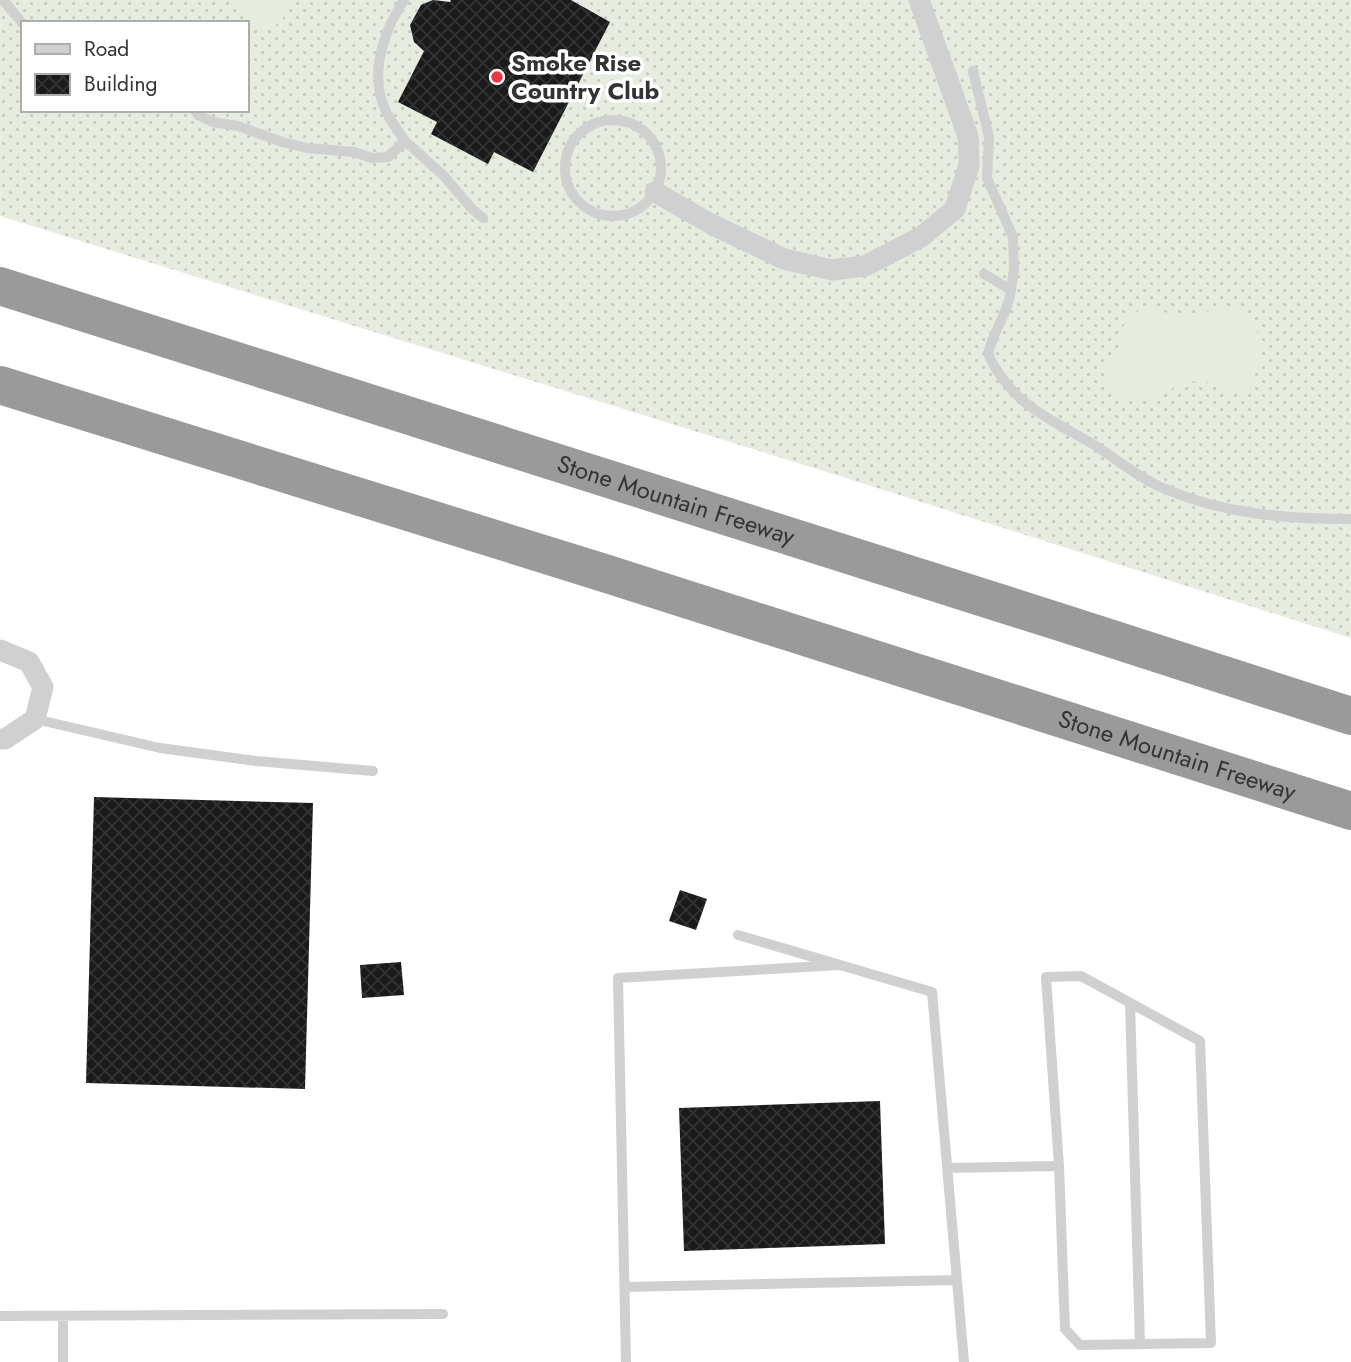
<svg xmlns="http://www.w3.org/2000/svg" width="1351" height="1362" font-family="Jost,sans-serif">
  <style>
    .grass { fill: url(#grass-dots); fill-rule: evenodd }
    .garden { fill: #e6ecdf }
    .building { fill: url(#building-cross-hatch) }
    .lines { fill: none; stroke-linecap: round; stroke-linejoin: round }
    .lane { stroke: #d0d0d0; stroke-width: 10 }
    .street { stroke: #d0d0d0; stroke-width: 21 }
    .highway { stroke: #9a9a9a; stroke-width: 38 }
    .poi-dot { fill: #e63946; stroke: #fff; stroke-width: 2.5 }
    .labels { text-anchor: middle; stroke-width: 7; stroke-linejoin: round; paint-order: stroke }
    .poi-label { font-size: 24px; font-weight: bold; fill: #333; stroke: #fff; text-anchor: start }
    .street-label { font-size: 24px; fill: #333; stroke: #fff }
  </style>
  <defs>
    <pattern id="grass-dots" width="8" height="8" patternUnits="userSpaceOnUse" patternTransform="scale(1.75)"><rect width="8" height="8" fill="#e6ecdf"/><path d="M2 2h.1M6 6h.1" fill="none" stroke="#c6cbc0" stroke-width="1.8" stroke-linecap="round"/></pattern>
    <pattern id="building-cross-hatch" width="8" height="8" patternUnits="userSpaceOnUse" patternTransform="scale(1.75)"><rect width="8" height="8" fill="#1a1a1a"/><path d="M0 0l8 8M0 8l8-8" fill="none" stroke="#333"/></pattern>
  </defs>
  <rect width="100%" height="100%" fill="#fff"/>
  <path class="grass" d="M0,0H1351V638L817,469L0,216ZM23,23H247V110H23Z"/>
  <path class="garden" d="M235,0H292C285,20 270,41 249,18C244,12 241,5 235,0Z
    M1224,308L1244,311C1249,316 1254,321 1256,328C1262,345 1261,389 1237,392C1222,394 1212,379 1197,381C1171,383 1130,421 1109,386C1103,375 1107,366 1114,357C1123,343 1119,325 1131,313L1148,309L1183,316Z"/>
  <path class="building" d="M433,0L450,2L451,0H571L610,22L533,172L494,152L488,164L431,134L437,122L398,102L424,51L414,42L410,25L421,5Z
    M94,797L313,803L305,1089L86,1083Z
    M680,890L707,899L696,930L669,921Z
    M401,962L404,995L362,998L360,965Z
    M880,1101L885,1244L684,1251L679,1108Z"/>
  <g class="lines">
    <path class="lane" d="M3,0L23,24
      M404,0C386,27 372,65 381,98C385,114 396,128 405,141
      M973,71L989,137L987,178L1013,237L1014,268L1011,290
      M195,110L198,115L213,122L238,126L282,142L307,148L354,152L372,158L388,157L405,141L444,176L472,209L483,218
      M565 168a48 48 0 1 1 96 0a48 48 0 1 1-96 0Z
      M984,274L1011,290C1008,314 993,331 988,354C1010,401 1043,416 1086,440C1112,455 1135,476 1163,488C1223,514 1286,519 1351,519
      M35,719L160,748L256,761L373,771
      M738,935L932,992L964,1362
      M1130,1003L1140,1344
      M947,1168L1059,1166L1065,1329L1080,1345L1211,1343L1200,1041L1081,976L1046,977L1059,1166
      M625,1287L957,1280
      M0,1316L443,1314
      M63,1316V1362
      M626,1362L618,978L840,965"/>
    <path class="street" d="M655,192L711,224L784,259L832,270L865,266L921,237L955,209L969,165L968,136L919,0
      M0,650L29,662L43,687L35,719L5,739H0"/>
    <g class="highway">
      <path id="s1" d="M0,286L1066,624L1351,716"/>
      <path id="s2" d="M0,385L601,572L1351,811"/>
    </g>
  </g>
  <circle class="poi-dot" cx="497" cy="77" r="7"/>
  <g class="labels">
    <g class="poi-label">
      <text x="511" y="71">Smoke Rise<tspan x="511" dy="28">Country Club</tspan></text>
    </g>
    <g class="street-label">
      <text dy="8" stroke="none"><textPath href="#s1" startOffset="709">Stone Mountain Freeway</textPath></text>
      <text dy="8" stroke="none"><textPath href="#s2" startOffset="1234">Stone Mountain Freeway</textPath></text>
    </g>
  </g>
  <rect x="21" y="21" width="228" height="91" fill="#ffffff" stroke="#adadad" stroke-width="2"/>
  <rect x="35" y="44" width="35" height="10" fill="#d0d0d0" stroke="#adadad" stroke-width="2"/>
  <text x="84" y="56" font-size="21" fill="#333333">Road</text>
  <rect x="35" y="74" width="35" height="21" fill="url(#building-cross-hatch)" stroke="#adadad" stroke-width="2"/>
  <text x="84" y="91" font-size="21" fill="#333333">Building</text>
</svg>
